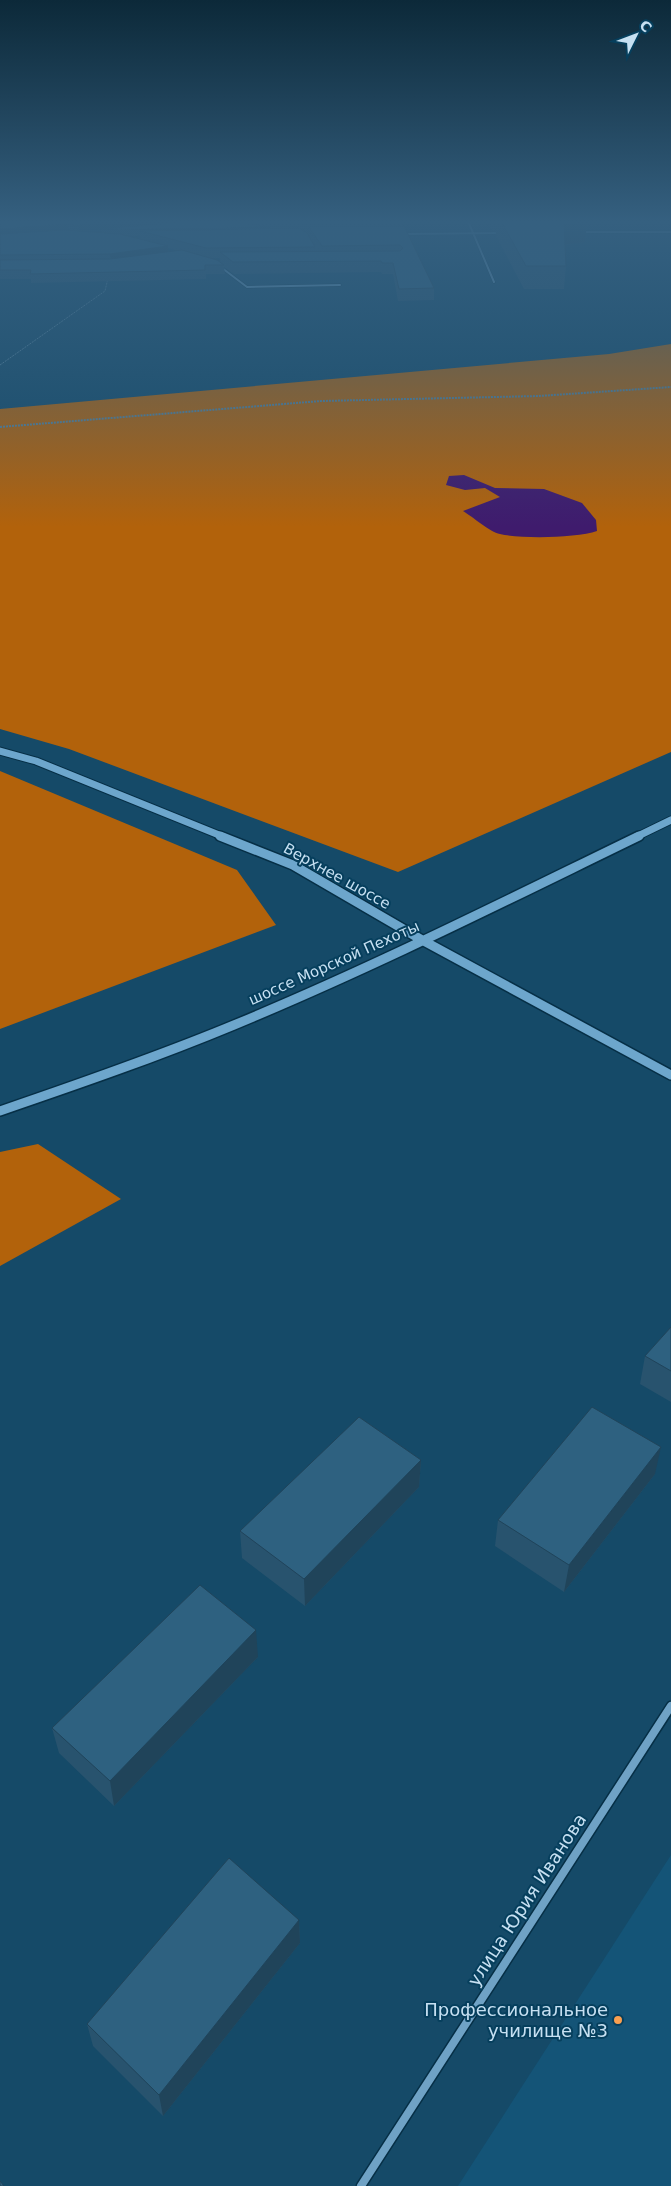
<svg xmlns="http://www.w3.org/2000/svg" width="671" height="2186" font-family="'DejaVu Sans',sans-serif">
  <style>
    .built { fill: #145477 }
    .forest { fill: #b2620b }
    .water { fill: #3f1b6d }
    .lines { fill: none; stroke-linecap: round; stroke-linejoin: round }
    .lane-casing { stroke: #062f46; stroke-width: 3 }
    .street-far1-casing { stroke: #062f46; stroke-width: 3 }
    .street-casing { stroke: #062f46; stroke-width: 11 }
    .secondary-far1-casing { stroke: #062f46; stroke-width: 9 }
    .secondary-casing { stroke: #062f46; stroke-width: 12 }
    .path-far1 { stroke: #56819a; stroke-width: 1; stroke-dasharray: 2 1; stroke-linecap: butt }
    .path { stroke: #56819a; stroke-width: 2; stroke-dasharray: 2 1; stroke-linecap: butt }
    .lane { stroke: #6fa2c5; stroke-width: 2 }
    .street-far1 { stroke: #6fa2c5; stroke-width: 2 }
    .street { stroke: #6fa2c5; stroke-width: 8 }
    .secondary-far1 { stroke: #6da6cc; stroke-width: 7 }
    .secondary { stroke: #6da6cc; stroke-width: 9 }
    .wall { fill: #28536e; fill-rule: evenodd }
    .shaded-wall { fill: #20445a }
    .building { fill: #2e6180; stroke: #20445a }
    .poi-dot { fill: #fa9f50; stroke: #063f5d; stroke-width: 2 }
    .labels { text-anchor: middle; stroke-width: 4; stroke-linejoin: round; paint-order: stroke }
    .street-label { font-size: 15px; fill: #c6e0f2; stroke: #063f5d }
    .near-street-label { font-size: 18px; fill: #c6e0f2; stroke: #063f5d }
    .near-poi-label { font-size: 18px; fill: #c6e0f2; stroke: #063f5d; text-anchor: end }
  </style>
  <rect width="100%" height="100%" fill="#154a68"/>
  <path class="built" d="M671,1855V2186H458Z"/>
  <path class="forest" d="M671,344V752L398,872L69,749L0,729V409L609,354Z
    M0,771L237,870L276,925L0,1029Z
    M38,1144L121,1199L0,1266V1152Z"/>
  <path class="water" d="M464,475L495,488L544,489L582,503L596,520L597,531C577,538 521,539 500,534C490,532 473,517 463,511L500,497L485,488L465,490L446,485L449,476Z"/>
  <g class="lines">
    <defs>
      <path id="lane" d="M222,268L247,287L340,285"/>
      <path id="street-far1" d="M468,221L494,282
        M582,232H671
        M402,234L503,233"/>
      <path id="street" d="M361,2186L671,1706"/>
      <path id="secondary-far1" d="M0,751L36,761L224,837
        M636,837L671,820"/>
      <path id="secondary" d="M220,836L293,865L422,940L671,1075
        M0,1111C79,1084 157,1057 234,1025C372,968 505,901 639,836"/>
    </defs>
    <use href="#lane" class="lane-casing"/>
    <use href="#street-far1" class="street-far1-casing"/>
    <use href="#street" class="street-casing"/>
    <use href="#secondary-far1" class="secondary-far1-casing"/>
    <use href="#secondary" class="secondary-casing"/>
    <path class="path-far1" d="M0,365L105,291L108,278"/>
    <path class="path" d="M0,427L321,401L539,396L671,387"/>
    <use href="#lane" class="lane"/>
    <use href="#street-far1" class="street-far1"/>
    <use href="#street" class="street"/>
    <use href="#secondary-far1" class="secondary-far1"/>
    <use href="#secondary" class="secondary"/>
  </g>
  <path class="wall" d="M0,221H400L402,223L401,226L434,288V300L398,301L393,274H382L381,272L234,274L224,267L225,274H206V279L31,283V279H0ZM101,229V232L84,231ZM129,236H140V239ZM168,248L178,251L168,252ZM211,258H220V262Z
    M487,221H587L585,242L565,245L566,266L564,289H524L496,236V231H493Z
    M671,1327V1402L640,1384L645,1356Z
    M421,1460L419,1487L305,1606L242,1558L240,1531Z
    M655,1474L564,1592L495,1546L498,1520Z
    M258,1657L114,1806L59,1753L52,1728Z
    M299,1920L300,1943L163,2116L93,2046L87,2024Z"/>
  <path class="shaded-wall" d="M106,221H190L83,231L80,234L79,226L82,223Z
    M587,221L585,242L562,245L564,224Z
    M68,224L69,232L0,237V229Z
    M168,246V255L111,262L110,254Z
    M661,1447L655,1474L564,1592L569,1565Z
    M421,1460L419,1487L305,1606L304,1579Z
    M256,1630L258,1657L114,1806L110,1781Z
    M299,1920L300,1943L163,2116L159,2095Z"/>
  <path class="building" d="M0,221H106L82,223L79,226L68,224L0,229Z
    M190,221H231L270,227L121,230L101,229Z
    M280,221H400L402,223L300,224Z
    M501,221H587L564,224L566,266H526Z
    M404,226L434,288L399,289L393,263H382L381,261L233,262L220,252L400,251L403,248L400,245L322,246L309,227Z
    M299,228L307,233L315,247L206,248L140,231Z
    M65,230L120,234L168,246L110,254L0,255V234Z
    M182,250L217,260L224,265H205V270L30,274L31,270H0V260L110,259Z
    M671,1327V1371L645,1356Z
    M592,1407L661,1447L569,1565L498,1520Z
    M359,1417L421,1460L304,1579L240,1531Z
    M200,1585L256,1630L110,1781L52,1728Z
    M229,1858L299,1920L159,2095L87,2024Z
    M0,2181L4,2186H0Z"/>
  <linearGradient id="sky" x2="0" y2="1"><stop stop-color="#0c2939"/><stop offset="0.42" stop-color="#356080"/><stop offset="1" stop-color="#356080" stop-opacity="0"/></linearGradient>
  <rect width="671" height="527" fill="url(#sky)"/>
  <circle class="poi-dot" cx="618" cy="2020" r="5"/>
  <g class="labels">
    <g class="street-label">
      <text transform="translate(337 876) rotate(29)" y="5">Верхнее шоссе</text>
      <text transform="translate(334 963) rotate(-24)" y="5">шоссе Морской Пехоты</text>
    </g>
    <g class="near-street-label">
      <text transform="translate(527 1900) rotate(-57)" y="6">улица Юрия Иванова</text>
    </g>
    <g class="near-poi-label">
      <text x="608" y="2016">Профессиональное<tspan x="608" dy="21">училище №3</tspan></text>
    </g>
  </g>
  <g transform="translate(636 35) rotate(48)" stroke="#063f5d" stroke-width="4" paint-order="stroke">
  <path d="M0-4L9 19L0 12L-9 19Z" fill="#c6e0f2"/>
  <text y="-8" font-size="14" font-weight="bold" text-anchor="middle" fill="#c6e0f2">С</text>
  </g>
</svg>
